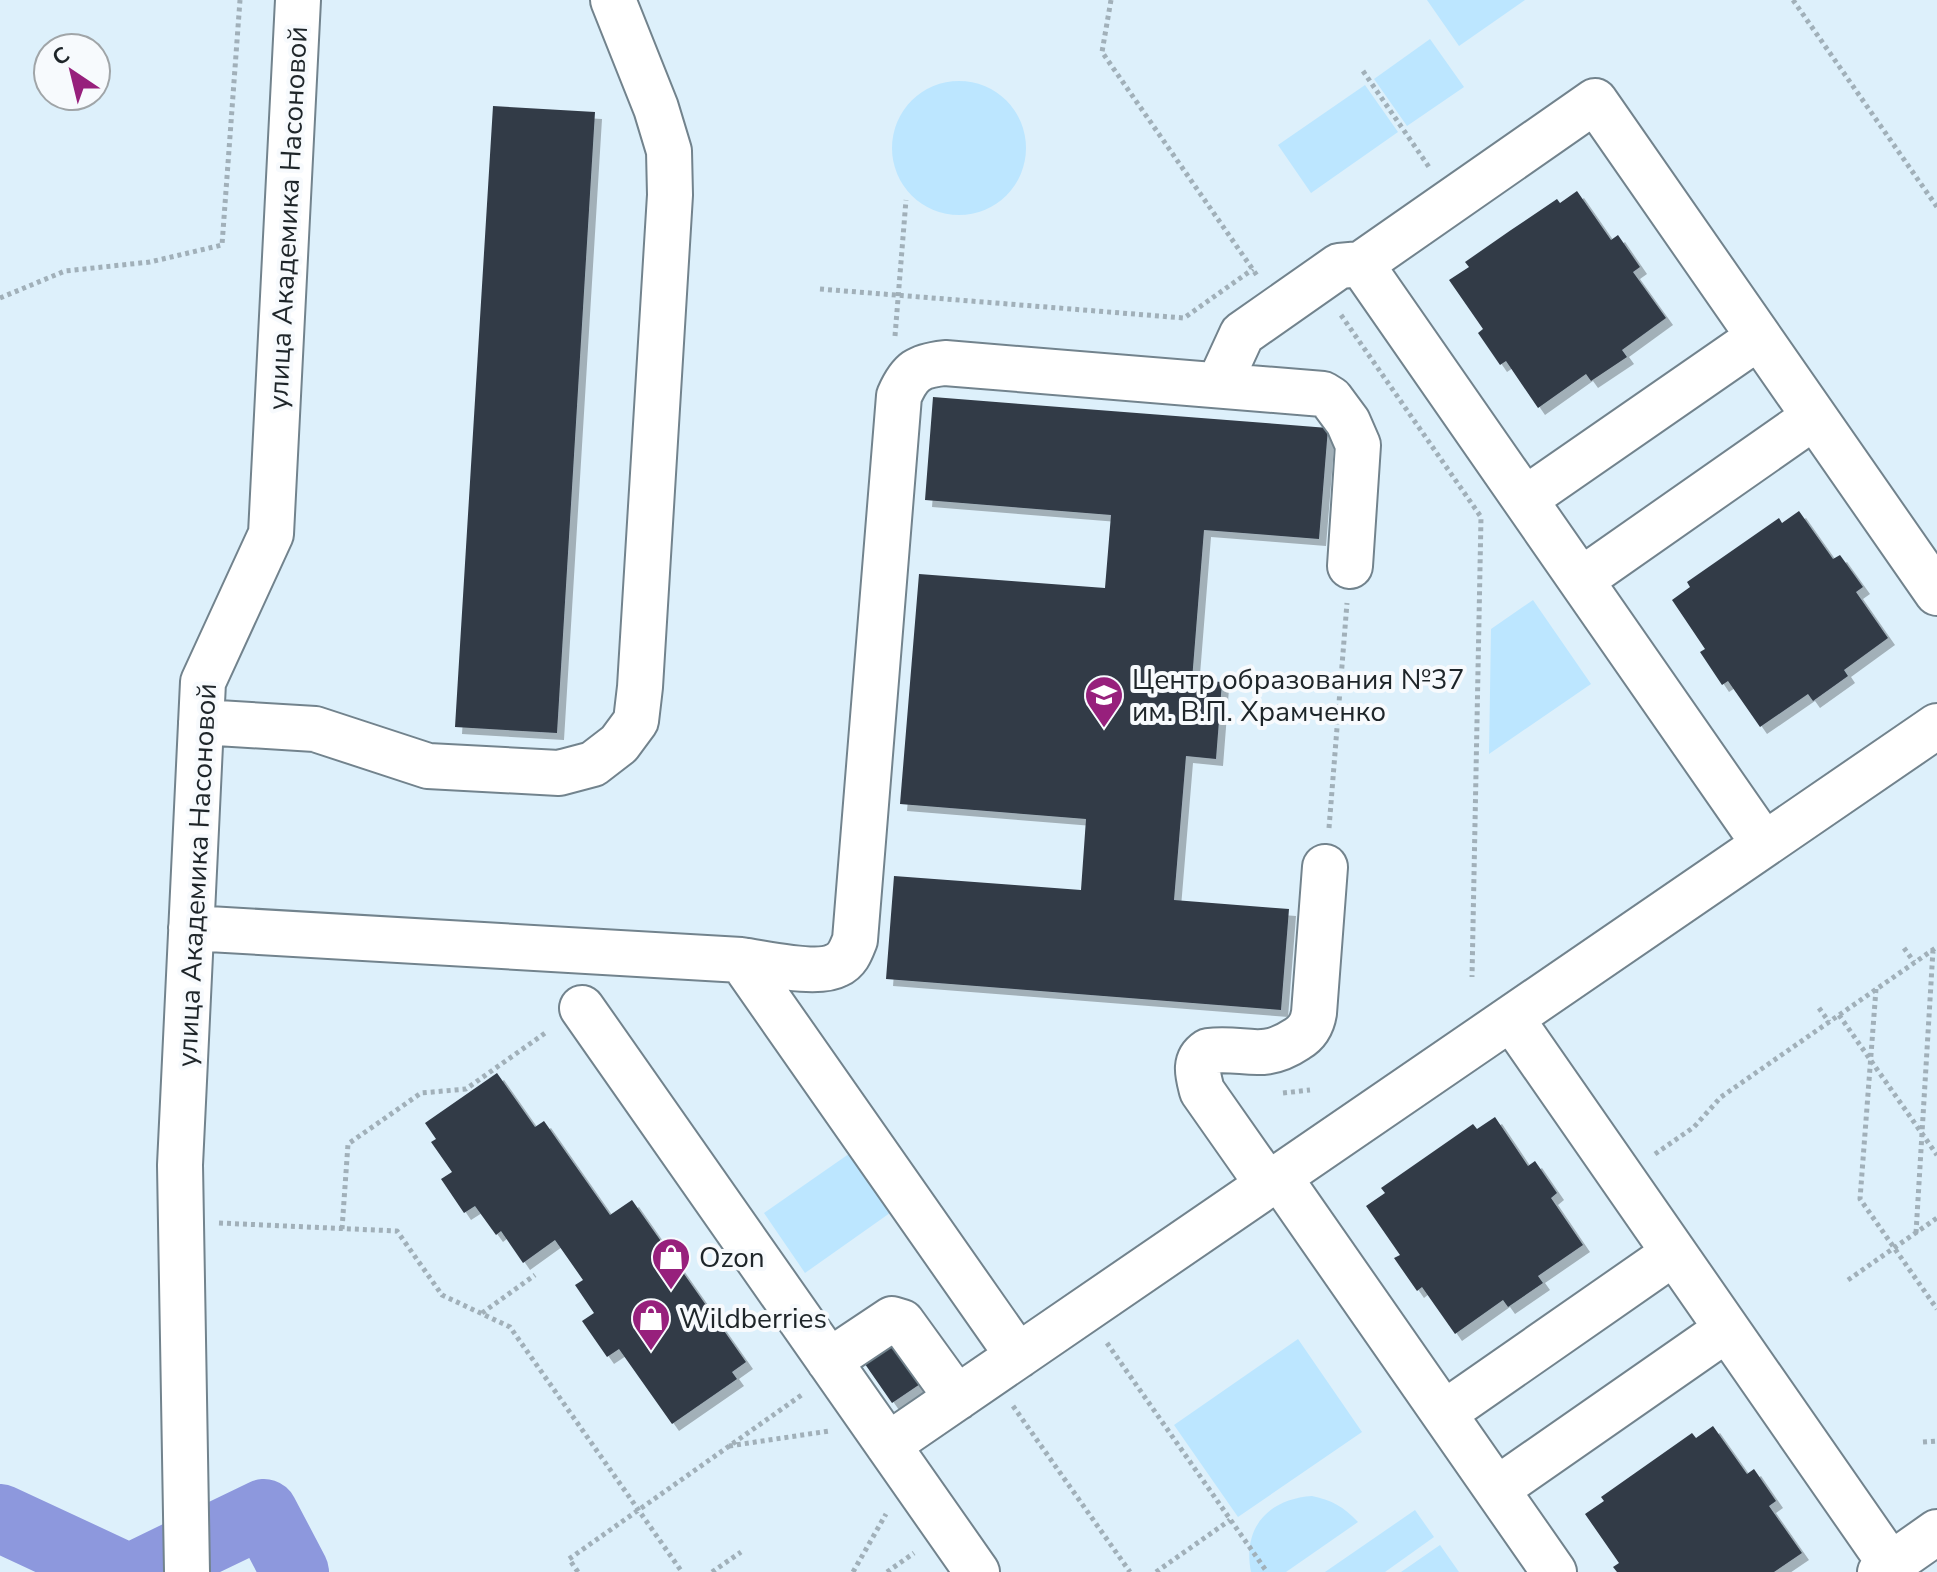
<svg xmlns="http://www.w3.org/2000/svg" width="1937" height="1572" font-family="'Nunito Sans',sans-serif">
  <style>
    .green { fill: #bce6ff }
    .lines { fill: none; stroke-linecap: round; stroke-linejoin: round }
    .river { stroke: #8d98dd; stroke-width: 68 }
    .building { fill: #323b47; filter: url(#shadow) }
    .minor-casing { stroke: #72838d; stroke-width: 48 }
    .path { stroke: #a1b0b9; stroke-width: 5; stroke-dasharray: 4 4; stroke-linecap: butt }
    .minor { stroke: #fff; stroke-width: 44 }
    .labels { text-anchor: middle; stroke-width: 8; stroke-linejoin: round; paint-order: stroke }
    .street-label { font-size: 28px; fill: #1e2529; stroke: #f7fafd }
    .poi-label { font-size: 28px; fill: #1e2529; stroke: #f7fafd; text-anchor: start }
  </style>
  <defs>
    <filter id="shadow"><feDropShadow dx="7" dy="7" stdDeviation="0" flood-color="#0004"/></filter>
  </defs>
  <rect width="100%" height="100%" fill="#ddf0fb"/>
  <path class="green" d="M1427,0H1525L1459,46Z
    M1430,39L1464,87L1407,126L1374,79Z
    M892 148a67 67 0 1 1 134 0a67 67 0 1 1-134 0Z
    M1365,85L1398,132L1311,193L1278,145Z
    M1533,600L1591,684L1489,754L1491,629Z
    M856,1149L897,1208L805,1273L764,1213Z
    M1298,1339L1362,1432L1238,1517L1174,1425Z
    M1312,1496C1332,1500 1344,1507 1358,1522L1286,1572H1251C1242,1527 1269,1499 1312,1496Z
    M1415,1510L1434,1537L1385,1572H1325Z
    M1440,1545L1459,1572H1401Z"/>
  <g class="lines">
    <path class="river" d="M0,1518L116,1572
      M142,1572L264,1513L295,1572"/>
  </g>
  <path class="building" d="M493,106L595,112L557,733L455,727Z
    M1577,191L1611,240L1618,235L1640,267L1633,272L1666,318L1622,350L1627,357L1591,381L1586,374L1538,408L1506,361L1500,365L1478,333L1483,329L1449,280L1469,267L1465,262L1511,230L1557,199L1560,203Z
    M933,397L1328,428L1319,539L1204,530L1192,680L1222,682L1216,759L1186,756L1174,900L1289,909L1281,1010L886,979L894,876L1081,890L1086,819L900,804L919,574L1105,588L1111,515L925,500Z
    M1799,511L1833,559L1840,555L1863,587L1856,592L1888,638L1844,670L1848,676L1813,701L1808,694L1760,727L1728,681L1722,685L1700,652L1705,649L1672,600L1690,587L1687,582L1779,518L1782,523Z
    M497,1073L535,1127L544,1121L610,1215L632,1200L746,1362L732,1372L737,1379L672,1424L619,1349L607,1357L582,1321L594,1313L575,1285L583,1280L555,1240L523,1263L501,1231L496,1235L475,1206L464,1213L441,1179L452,1172L431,1142L436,1139L425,1123Z
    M1495,1117L1528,1166L1535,1161L1557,1193L1551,1198L1583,1245L1538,1276L1543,1283L1508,1307L1503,1300L1455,1334L1422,1287L1417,1291L1394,1258L1400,1255L1366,1206L1385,1193L1381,1188L1473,1124L1477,1129Z
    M895,1329L929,1378L892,1403L858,1354Z
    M1713,1426L1747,1474L1754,1469L1776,1501L1769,1506L1802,1553L1774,1572H1617L1613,1567L1619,1563L1585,1514L1604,1501L1601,1497L1692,1433L1696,1438Z"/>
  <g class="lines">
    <defs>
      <path id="minor" d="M1219,384L1242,334L1339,266L1361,264
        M1525,499L1759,337
        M1581,580L1814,417
        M201,722L315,729L428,766L559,773L593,764L619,744L636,721L640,687L670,195L669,151L656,108L613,0
        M1764,844L1361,264L1595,101L1937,593
        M191,928L741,960L1018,1356
        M741,960C764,963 817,976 837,965C848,960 851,950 855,940L899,396C910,371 918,366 945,363L1323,394L1331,399L1348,422L1358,445L1350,566
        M582,1008L977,1572
        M1511,1018L1891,1565
        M1279,1177L1554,1572
        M1268,1185L1202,1091C1198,1075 1193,1061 1208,1051C1245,1046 1261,1063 1297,1039C1307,1033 1312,1025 1314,1013L1325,867
        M829,1361L892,1319L902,1322L957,1398
        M1444,1413L1674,1253
        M888,1445L1937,726
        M1497,1489L1727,1329
        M187,1572L180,1165L203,682L271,534L298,0
        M1880,1572L1937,1532"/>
    </defs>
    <use href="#minor" class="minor-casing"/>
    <path class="path" d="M1111,0L1102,52L1258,277
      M1793,0L1937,207
      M1363,71L1429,167
      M820,289L1184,318L1253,269
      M0,298L65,271L150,262L222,245L240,0
      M1341,315L1481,517L1472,977
      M895,336L906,200
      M1329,828L1347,603
      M1904,948L1914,962
      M1876,989L1860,1199L1937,1309
      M1819,1008L1829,1022
      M1839,1015L1937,1155
      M1283,1093L1310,1090
      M1655,1154L1694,1127L1721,1097L1937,947
      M219,1223L397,1231L442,1295L510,1327L682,1572
      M342,1229L348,1144L421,1093L466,1089L548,1031
      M1916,1233L1933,950
      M1848,1280L1937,1218
      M482,1313L535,1275
      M1107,1343L1267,1572
      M1013,1406L1130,1572
      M1923,1442L1937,1441
      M729,1446L829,1431
      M578,1572L569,1559L803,1394
      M712,1572L741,1552
      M853,1572L886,1514
      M887,1572L914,1553
      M1156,1572L1230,1520"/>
    <use href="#minor" class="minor"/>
  </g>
  <defs>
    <symbol id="school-pin" viewBox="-11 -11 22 30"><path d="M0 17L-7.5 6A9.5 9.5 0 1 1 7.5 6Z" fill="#97207c" stroke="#f7fafd"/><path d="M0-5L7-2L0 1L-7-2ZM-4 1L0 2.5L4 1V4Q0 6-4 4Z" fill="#fff"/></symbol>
    <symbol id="shop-pin" viewBox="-11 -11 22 30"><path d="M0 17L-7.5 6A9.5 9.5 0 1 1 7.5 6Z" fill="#97207c" stroke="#f7fafd"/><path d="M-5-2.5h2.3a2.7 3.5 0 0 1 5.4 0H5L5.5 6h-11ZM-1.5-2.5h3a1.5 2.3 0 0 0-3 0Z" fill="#fff"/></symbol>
  </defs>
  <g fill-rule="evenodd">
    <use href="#school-pin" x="1082" y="673" width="44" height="60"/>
    <use href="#shop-pin" x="649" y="1235" width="44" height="60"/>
    <use href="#shop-pin" x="629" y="1296" width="44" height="60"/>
  </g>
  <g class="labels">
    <g class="street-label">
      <text transform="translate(287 218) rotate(-87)" y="10">улица Академика Насоновой</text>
      <text transform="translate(196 875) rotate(-87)" y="10">улица Академика Насоновой</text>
    </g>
    <g class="poi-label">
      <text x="1132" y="689">Центр образования №37<tspan x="1132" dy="32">им. В.П. Храмченко</tspan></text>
      <text x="699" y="1267">Ozon</text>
      <text x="679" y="1328">Wildberries</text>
    </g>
  </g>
  <g transform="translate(72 72) rotate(325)"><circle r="38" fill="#f7fafd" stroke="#a0a5a8" stroke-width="2"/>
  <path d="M0-6L14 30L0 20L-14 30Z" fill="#97207c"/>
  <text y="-12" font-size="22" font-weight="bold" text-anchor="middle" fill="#1e2529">С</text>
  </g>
</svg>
